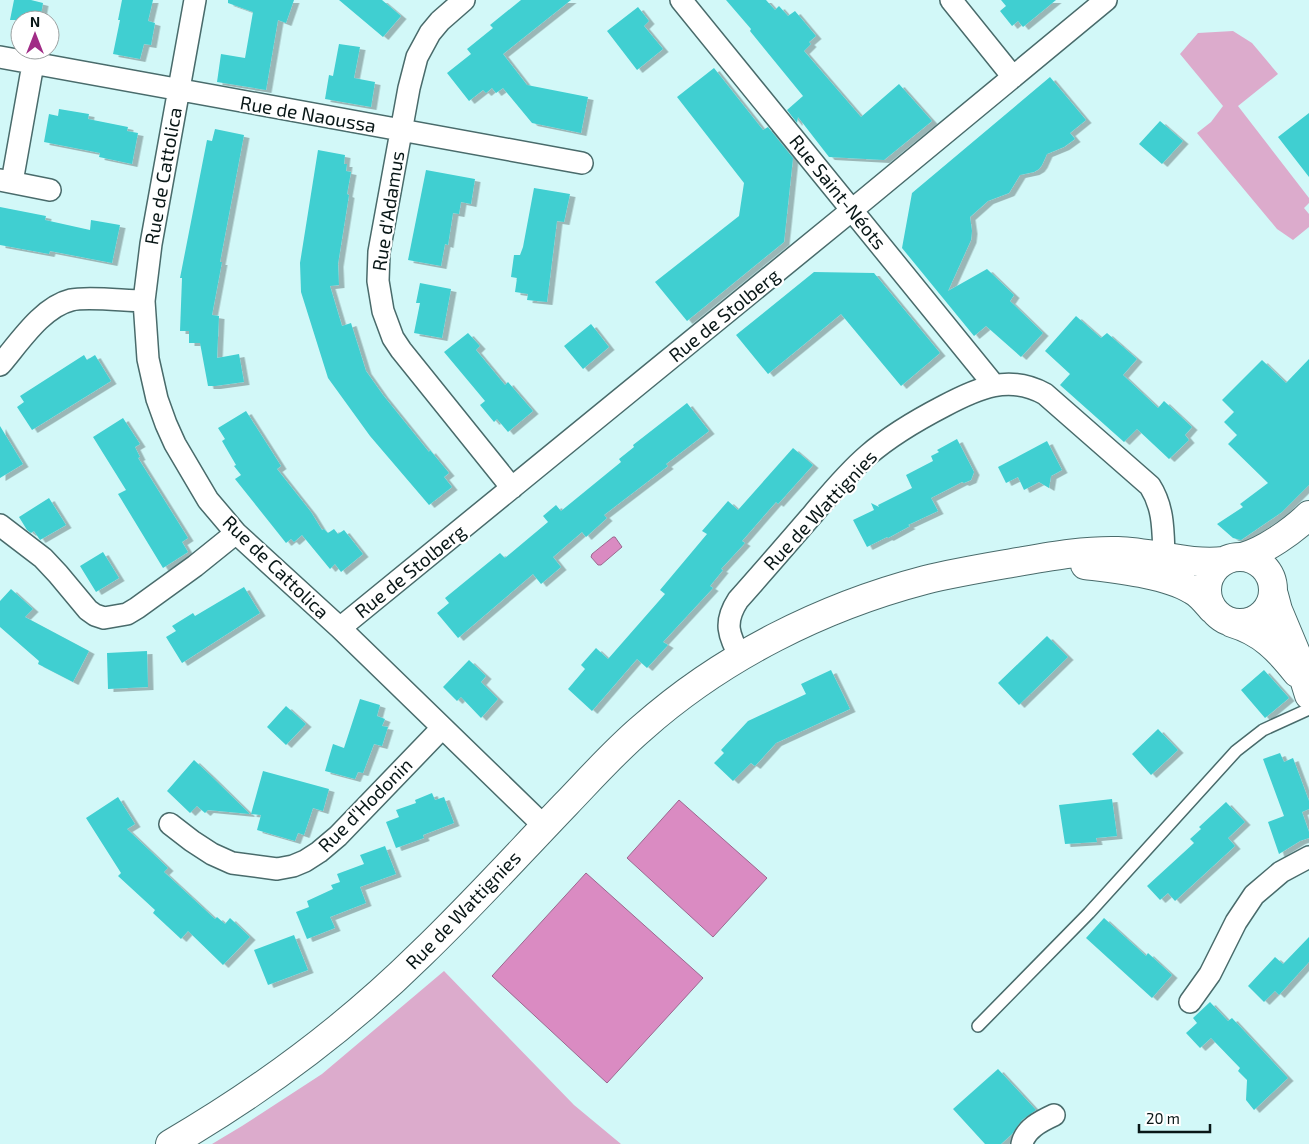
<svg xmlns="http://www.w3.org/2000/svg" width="1309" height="1144" font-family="'Exo 2',sans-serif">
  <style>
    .green { fill: #dcabcc }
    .water { fill: #da8bc2; stroke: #9b688f }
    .building { fill: #41cfd1; filter: url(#shadow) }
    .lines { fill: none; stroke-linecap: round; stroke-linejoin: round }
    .lane-casing { stroke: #496b6b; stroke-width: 14 }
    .street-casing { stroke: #496b6b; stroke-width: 24 }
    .secondary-casing { stroke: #496b6b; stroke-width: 30 }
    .lane { stroke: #fff; stroke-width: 11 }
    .street { stroke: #fff; stroke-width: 21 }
    .secondary { stroke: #fff; stroke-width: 28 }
    .labels { text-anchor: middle; stroke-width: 4.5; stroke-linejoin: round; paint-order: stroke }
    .street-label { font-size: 19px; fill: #091717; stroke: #fff }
  </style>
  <defs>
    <filter id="shadow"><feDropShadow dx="5.5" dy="3" stdDeviation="0" flood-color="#0004"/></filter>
  </defs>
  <rect width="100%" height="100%" fill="#d2f8f8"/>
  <path class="green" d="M1233,31L1252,43L1278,74L1238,106L1309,198V203L1304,208L1309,214V227L1293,240L1277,229L1197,133L1211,122L1223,106L1180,54L1198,33Z
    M444,971L574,1105L621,1144H212L242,1126L322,1074Z"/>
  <path class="water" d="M613,537H615L622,547L601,565H598L591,557L592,554Z
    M679,800L767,878L713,937L627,858Z
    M586,873L703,978L607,1083L492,976Z"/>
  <path class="building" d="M14,0H31L43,3L40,20H10Z
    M122,0H153L148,21L155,23L151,45L144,44L140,59L113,54L120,20H118Z
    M228,0H294L286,23L278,20L266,90L217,82L221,54L245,58L253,12L228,3Z
    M339,0H382L401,16L383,37Z
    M521,0H571L503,54L527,85L588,97L581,133L532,123L503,88L496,93L492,88L486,93L483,90L469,101L447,73L471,54L467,49L493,28L490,25Z
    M726,0H766L775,10L779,6L788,16L795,11L816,36L809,42L811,44L804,51L861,117L899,84L932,121L884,160L829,157L798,117L797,123L787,110L803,96L750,31L751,29Z
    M1001,0H1056L1023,27L1018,21L1012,26L1000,11L1006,6Z
    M638,7L649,21L644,26L663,49L637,70L607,31Z
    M339,44L360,47L354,78L375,82L371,107L325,99L329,75L333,76Z
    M714,68L763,130L768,127L793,158L784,242L687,321L655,282L739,216L744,183L677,97Z
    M1050,77L1086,120L1070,133L1075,139L1064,147L1047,154L1042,165L1039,169L1034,172L1020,175L1009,193L988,201L970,217L972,231L971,240L948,291L987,269L1014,295L1010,301L1043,333L1021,357L986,326L974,336L902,248L912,193Z
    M59,109L89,114L88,119L128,127L127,131L138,133L132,164L99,157L100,153L44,142L49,114L58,116Z
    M1309,113V177L1278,137Z
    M1160,121L1183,141L1162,164L1139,144Z
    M215,129L244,135L220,262H222L212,315L219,316L217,358L239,354L244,382L215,386H208L200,343H189V331H180L182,278H180L207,140L212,141Z
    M318,150L345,155L344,164H347L346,171L351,172L347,194L349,195L338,264L339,285L330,286L342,326L351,323L366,371L383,395L429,452L430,450L449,473L444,477L452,487L429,505L370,436L328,378L301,292L300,263Z
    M426,170L475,179L471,204L461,202L459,214L453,213L448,245L445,244L441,266L408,260Z
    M534,188L570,194L564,222L557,221L547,302L527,300L528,294L515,292L517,278L511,277L514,255H520L523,247Z
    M0,207L46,216L45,220L90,230L91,220L120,225L112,263L50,251L49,254L0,245Z
    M814,272L874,273L940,353L901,386L841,314L768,374L736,335Z
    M420,283L451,289L442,338L414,333L420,303H416Z
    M1076,316L1101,338L1107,333L1137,359L1123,375L1158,408L1164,401L1192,427L1185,435L1189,440L1169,459L1137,429L1124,442L1060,385L1070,374L1045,351Z
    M591,324L609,347L583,369L564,346Z
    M468,333L480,346L476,350L505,385L508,382L533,411L508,432L497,419L494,422L480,405L485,401L444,352Z
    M84,355L87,360L95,355L111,381L32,430L17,407L24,402L20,396Z
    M1309,359V485L1282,512L1241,540L1233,538L1217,524L1243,507L1240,504L1268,483L1228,444L1237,435L1224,422L1234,412L1222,400L1262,360L1286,383Z
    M687,403L709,431L666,464L668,466L604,515L607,518L586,537L582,532L553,557L561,567L541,584L533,574L458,638L437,613L449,603L445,598L500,553L505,558L548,522L543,516L556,505L561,511L621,462L619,459L634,447L633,445Z
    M246,411L281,466L277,469L311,512L322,530L324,529L328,533L334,529L338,534L344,530L363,554L341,572L335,564L330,569L302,535L294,542L291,539L286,543L235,479L241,475L234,466L236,465L222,441L225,439L218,428Z
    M123,418L140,444L135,447L140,457L138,458L188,538L182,542L188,552L163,568L118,494L126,490L93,437Z
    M0,426L23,464L0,478Z
    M957,439L974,472L971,480L964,483L962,482L931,498L938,511L908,525L910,526L888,538L887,537L867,547L853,520L874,510L871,503L879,507L878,505L912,488L906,475L933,461L931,456L939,452L937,450Z
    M1047,441L1062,470L1051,476L1049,488L1039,482L1024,490L1018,477L1006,483L998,467Z
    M793,448L813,465L778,504L776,502L742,541L745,543L721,569L723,570L710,586L713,588L663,642L668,645L647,668L637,659L592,711L568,689L585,669L581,665L596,648L608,659L665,594L660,590L707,534L702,531L728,501L738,510Z
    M49,498L66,525L40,540L34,531L31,533L27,530L19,517Z
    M103,552L119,578L96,592L80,566Z
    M244,587L260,613L182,663L166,637L176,631L172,626L193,613L195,616Z
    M11,589L33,609L25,617L89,651L73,682L38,664L39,661L0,627V601Z
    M1047,636L1068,657L1019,705L998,683Z
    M147,651L148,687L108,689L107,653Z
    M469,660L486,676L481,682L498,699L481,718L461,697L457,701L443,687Z
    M831,670L850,709L776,743L755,766L751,763L733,781L714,763L724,753L721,750L748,721L806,694L801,684Z
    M1264,670L1289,698L1265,718L1241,690Z
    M360,699L380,705L377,716L385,719L382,726L388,727L382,746L374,744L363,773L358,772L355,779L325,771L333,744L344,748Z
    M286,706L306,724L286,745L267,727Z
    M1158,729L1178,750L1151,775L1132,754Z
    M1280,753L1284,762L1293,758L1309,801V809L1302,812L1309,832V838L1300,841L1279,854L1268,822L1284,816L1263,759Z
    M194,760L209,774L250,814L208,810L205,813L197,806L190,813L167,791Z
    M263,771L329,789L323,811L313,808L304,835L298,833L295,841L257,830L261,815L251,814Z
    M432,793L435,800L444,797L454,823L423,835L424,838L396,848L386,822L399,817L396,810L416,803L415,800Z
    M118,797L135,824L127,829L168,868L164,872L215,919L217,917L225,924L230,918L250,937L223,965L188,931L181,939L153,913L155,910L118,876L121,873L86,818Z
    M1112,799L1117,836L1096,838L1097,842L1065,844L1059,805Z
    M1226,802L1245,822L1228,838L1235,846L1175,901L1168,893L1160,900L1147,886L1194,843L1190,839L1201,829L1199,827Z
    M385,846L396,874L360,887L366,903L330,917L335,928L307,939L296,912L309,907L307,901L333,889L331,885L340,882L337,874L364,864L360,855Z
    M1104,918L1146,956L1148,953L1172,975L1152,998L1086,938Z
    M294,935L308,970L268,985L254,950Z
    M1309,937V962L1279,995L1275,991L1264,1002L1248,986L1275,957L1283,964Z
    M1210,1002L1228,1021L1232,1018L1288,1078L1254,1110L1246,1100L1247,1080L1238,1071L1240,1068L1211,1038L1200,1048L1186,1033L1197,1023L1193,1018Z
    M998,1069L1036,1110L1022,1120L1012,1134L1001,1144H985L953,1109Z"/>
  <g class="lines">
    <defs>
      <path id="lane" d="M978,1026L1089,913L1236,751L1263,730L1309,709"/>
      <path id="street" d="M195,0L151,244L144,301L148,359L157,399L166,424L175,444L208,500L236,533L340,628L544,826
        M464,0L440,21L430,33L417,57L409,88L379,252L378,281L383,311L393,338L401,350L512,488
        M681,0L994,385
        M951,0L1013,77
        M0,57L582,163
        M0,180L50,190
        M12,182L33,64
        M0,365C19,343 42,307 71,300C88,296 125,301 144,301
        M0,525L43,558L58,574L88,610L95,615L104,618L127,614L137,608L195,566L236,533
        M340,628L852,210L1106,0
        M740,657C729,635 723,623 738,600C763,572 788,543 813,514C830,494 847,473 868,455C891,435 917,420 944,406C978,388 1009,374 1045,394L1150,486C1164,508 1163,531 1164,556
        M170,824L192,841L212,854L232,863L277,869L293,866L305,861L319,852L338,836L442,728
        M1190,1002L1210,974L1236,922L1254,895L1281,872L1309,857
        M1022,1144C1025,1129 1041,1121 1054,1115"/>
      <path id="secondary" d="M1207 590a33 33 0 1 1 66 0a33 33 0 1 1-66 0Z
        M1242,557C1263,552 1294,530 1309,515
        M1085,565C1116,569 1166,574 1192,590C1200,594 1206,602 1212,609
        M1274,595L1278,610L1296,653L1309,695
        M1232,623C1262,632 1278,649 1297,673
        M170,1144C261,1091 346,1028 421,954C471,906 518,854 566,804C591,778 615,751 642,728C722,657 822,607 925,580C953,573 983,568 1012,563C1047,557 1082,550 1118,551C1154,552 1188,565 1224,561"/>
    </defs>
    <use href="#lane" class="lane-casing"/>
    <use href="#street" class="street-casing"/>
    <use href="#secondary" class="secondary-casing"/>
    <use href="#lane" class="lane"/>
    <use href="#street" class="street"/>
    <use href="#secondary" class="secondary"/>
  </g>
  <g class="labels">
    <g class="street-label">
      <text transform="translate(308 114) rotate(10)" y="7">Rue de Naoussa</text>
      <text transform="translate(163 176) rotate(-80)" y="7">Rue de Cattolica</text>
      <text transform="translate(838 192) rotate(51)" y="7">Rue Saint-Néots</text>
      <text transform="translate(388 211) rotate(-81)" y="7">Rue d'Adamus</text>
      <text transform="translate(724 315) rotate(-39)" y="7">Rue de Stolberg</text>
      <text transform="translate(820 510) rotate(-47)" y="7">Rue de Wattignies</text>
      <text transform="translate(276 567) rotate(44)" y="7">Rue de Cattolica</text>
      <text transform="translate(410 571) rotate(-39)" y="7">Rue de Stolberg</text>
      <text transform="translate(365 805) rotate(-45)" y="7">Rue d'Hodonin</text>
      <text transform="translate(463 910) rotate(-46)" y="7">Rue de Wattignies</text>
    </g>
  </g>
  <g transform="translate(35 35)"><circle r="24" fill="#ffffff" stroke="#9da2a2"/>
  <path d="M0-4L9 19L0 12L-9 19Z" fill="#a12c86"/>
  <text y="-8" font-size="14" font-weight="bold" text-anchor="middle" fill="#091717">N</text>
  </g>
  <path d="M1139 1124v8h71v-8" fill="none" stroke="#091717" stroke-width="2.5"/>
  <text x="1146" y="1124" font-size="15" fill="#091717" stroke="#ffffff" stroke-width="4" paint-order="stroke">20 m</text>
</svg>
